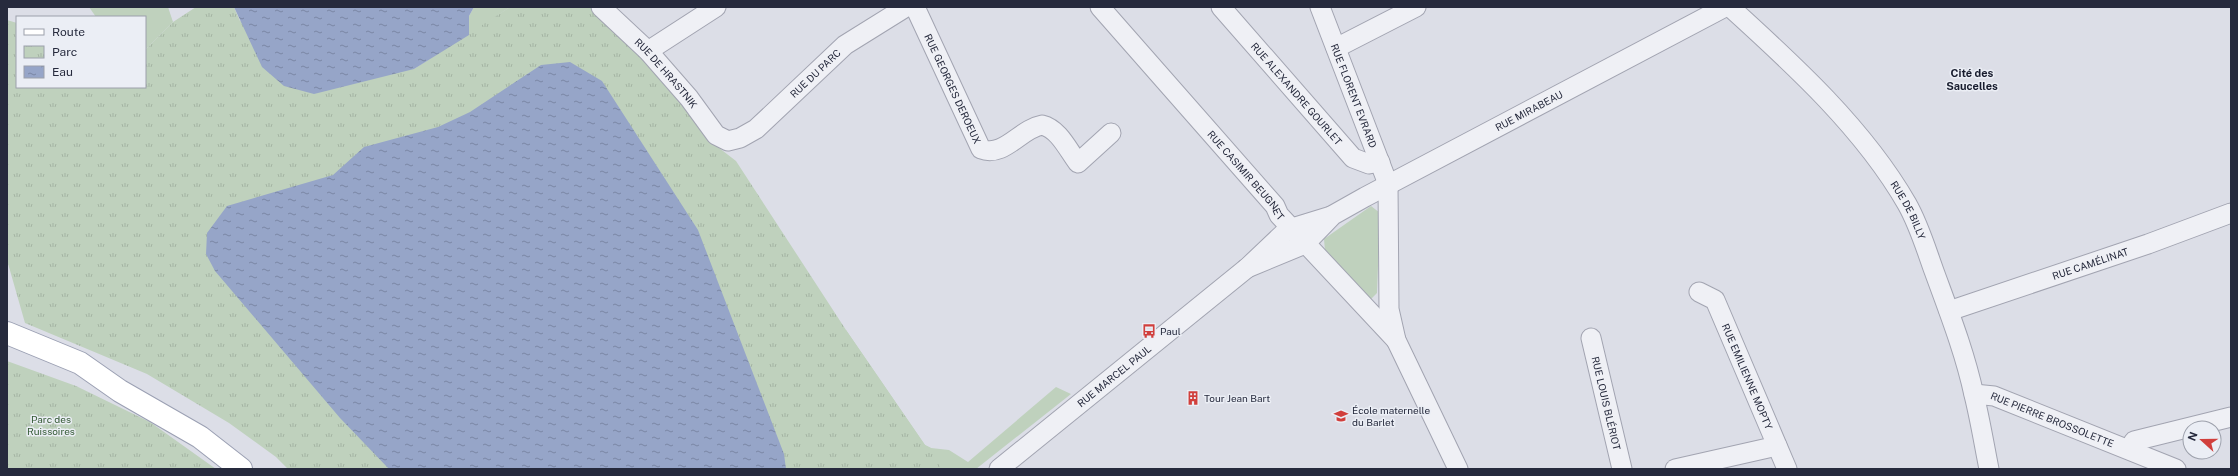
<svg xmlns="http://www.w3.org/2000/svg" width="2238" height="476" font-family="'Public Sans',sans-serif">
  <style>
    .grass { fill: #bfd1bd }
    .park { fill: url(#park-tufts) }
    .water { fill: url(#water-ripples) }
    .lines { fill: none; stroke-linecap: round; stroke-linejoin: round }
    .minor-casing { stroke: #a2a4b1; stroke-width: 21 }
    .major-casing { stroke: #9ba0b3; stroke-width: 24 }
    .minor { stroke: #eff0f5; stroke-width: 19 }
    .major { stroke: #fff; stroke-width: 22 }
    .labels { text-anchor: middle; stroke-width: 3; stroke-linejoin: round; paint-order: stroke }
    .street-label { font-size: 10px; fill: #262a3d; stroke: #ebeef5 }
    .poi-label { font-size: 10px; fill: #262a3d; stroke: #ebeef5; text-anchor: start }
    .park-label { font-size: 10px; fill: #335933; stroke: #ebeef5 }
    .neighbourhood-label { font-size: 11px; font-weight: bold; fill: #181c2e; stroke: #ebeef5 }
  </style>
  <defs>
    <pattern id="park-tufts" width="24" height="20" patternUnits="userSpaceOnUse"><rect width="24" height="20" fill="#bfd1bd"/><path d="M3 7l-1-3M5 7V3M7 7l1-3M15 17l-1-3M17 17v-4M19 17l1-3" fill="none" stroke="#a4b4a3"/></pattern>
    <pattern id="water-ripples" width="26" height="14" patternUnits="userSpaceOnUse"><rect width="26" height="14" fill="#96a5c8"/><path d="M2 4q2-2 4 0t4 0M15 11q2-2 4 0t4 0" fill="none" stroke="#7a87a4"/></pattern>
  </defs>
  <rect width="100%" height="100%" fill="#dcdee7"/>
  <path class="grass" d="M89,7H168L173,22L145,50V17H96Z
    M474,7H510L469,35V16Z
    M1371,206L1380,213L1377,293L1371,299L1325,251L1324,239Z
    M846,330L925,445L931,448L949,450L968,462L1056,387L1071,394L976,469H850Z"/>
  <path class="park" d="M196,7H234L240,21L414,69L510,7H592L655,67L714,144L736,161L846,330L925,445L931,448L941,469H288L276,457L229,423L147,374L25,323L7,260V20L17,23V87H145V50L173,22Z
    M7,361L76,386L150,422L216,469H7Z"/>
  <path class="water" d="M234,7H474L469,16V35L414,69L314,94L284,86L262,67Z
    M570,62L602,81L698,230L784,454L786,469H389L340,418L215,271L206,254L207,233L227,206L333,175L364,147L438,127L470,112L541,65Z"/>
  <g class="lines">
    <defs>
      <g id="minor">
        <path id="s1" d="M601,7L648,51L689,98L716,135L728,141L740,138L756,129L845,45L906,7"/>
        <path id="s2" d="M915,7L981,149C1004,158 1020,129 1042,125C1059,129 1068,150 1078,163L1111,133"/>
        <path id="s3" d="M1100,7L1275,206L1279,215L1396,340"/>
        <path id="s4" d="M1221,7L1353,158L1369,164L1380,162"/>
        <path id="s5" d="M1320,7L1388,184L1389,309L1396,340L1458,469"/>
        <path id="s6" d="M1730,7C1794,65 1864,129 1907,204C1919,225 1926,249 1934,271C1949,312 1965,353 1974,395C1980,419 1984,444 1989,469"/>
        <path d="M1336,48L1416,7"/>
        <path d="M648,51L716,7"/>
        <path id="s7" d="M1247,268L1305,244L1333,215L1365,197L1725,7"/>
        <path id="s8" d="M1699,292L1715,300L1787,469"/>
        <path id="s9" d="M1949,311L2148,244L2231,213"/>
        <path id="s10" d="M1591,338L1622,469"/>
        <path id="s11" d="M1974,394L1994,396L2176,469"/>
        <path d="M2129,449L2134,441L2231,417"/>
        <path id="s12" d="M999,469L1247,268L1285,232L1292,228L1331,216"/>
        <path d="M1675,469L1777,446"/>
      </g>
      <path id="major" d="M7,333L80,363L120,391L200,437L241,469"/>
    </defs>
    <use href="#minor" class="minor-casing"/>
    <use href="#major" class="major-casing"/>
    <use href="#minor" class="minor"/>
    <use href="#major" class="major"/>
  </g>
  <defs>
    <symbol id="bus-bare" viewBox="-9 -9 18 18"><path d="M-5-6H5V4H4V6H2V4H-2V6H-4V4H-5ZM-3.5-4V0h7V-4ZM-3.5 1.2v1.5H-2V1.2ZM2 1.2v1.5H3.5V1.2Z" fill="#d13f3c" stroke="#ebeef5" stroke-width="2.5" paint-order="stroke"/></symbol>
    <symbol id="building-bare" viewBox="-9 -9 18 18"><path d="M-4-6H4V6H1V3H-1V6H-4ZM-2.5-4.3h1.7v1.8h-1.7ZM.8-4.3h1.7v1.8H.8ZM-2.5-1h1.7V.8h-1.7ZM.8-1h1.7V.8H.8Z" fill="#d13f3c" stroke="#ebeef5" stroke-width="2.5" paint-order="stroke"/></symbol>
    <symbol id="school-bare" viewBox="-9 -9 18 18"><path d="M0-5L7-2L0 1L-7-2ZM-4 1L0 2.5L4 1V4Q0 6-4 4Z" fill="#d13f3c" stroke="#ebeef5" stroke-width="2.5" paint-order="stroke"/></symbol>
  </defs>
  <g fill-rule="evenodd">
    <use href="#bus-bare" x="1139" y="321" width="20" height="20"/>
    <use href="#building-bare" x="1183" y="388" width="20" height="20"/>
    <use href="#school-bare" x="1331" y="406" width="20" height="20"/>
  </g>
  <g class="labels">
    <g class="street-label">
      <text dy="4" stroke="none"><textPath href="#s1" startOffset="298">RUE DU PARC</textPath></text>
      <text dy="4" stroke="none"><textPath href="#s1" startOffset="93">RUE DE HRASTNIK</textPath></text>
      <text dy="4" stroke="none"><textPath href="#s2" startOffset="90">RUE GEORGES DEROEUX</textPath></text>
      <text dy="4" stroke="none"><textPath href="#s4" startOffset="115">RUE ALEXANDRE GOURLET</textPath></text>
      <text dy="4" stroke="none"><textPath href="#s5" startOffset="95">RUE FLORENT EVRARD</textPath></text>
      <text dy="4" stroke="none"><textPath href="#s7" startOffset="325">RUE MIRABEAU</textPath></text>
      <text dy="4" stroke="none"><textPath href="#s3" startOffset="223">RUE CASIMIR BEUGNET</textPath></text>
      <text dy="4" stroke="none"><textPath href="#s6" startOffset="272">RUE DE BILLY</textPath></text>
      <text dy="4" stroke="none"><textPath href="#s9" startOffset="149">RUE CAMÉLINAT</textPath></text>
      <text dy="4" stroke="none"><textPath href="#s12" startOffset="148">RUE MARCEL PAUL</textPath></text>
      <text dy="4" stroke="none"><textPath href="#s8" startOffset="101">RUE EMILIENNE MOPTY</textPath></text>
      <text dy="4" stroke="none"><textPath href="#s10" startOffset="67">RUE LOUIS BLÉRIOT</textPath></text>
      <text dy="4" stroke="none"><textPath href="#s11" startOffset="83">RUE PIERRE BROSSOLETTE</textPath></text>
    </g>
    <g class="poi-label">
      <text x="1160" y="335">Paul</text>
      <text x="1204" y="402">Tour Jean Bart</text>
      <text x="1352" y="414">École maternelle<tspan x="1352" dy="12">du Barlet</tspan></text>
    </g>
    <g class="park-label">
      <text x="51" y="423">Parc des<tspan x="51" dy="12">Ruissoires</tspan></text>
    </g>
    <g class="neighbourhood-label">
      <text x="1972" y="77">Cité des<tspan x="1972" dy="13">Saucelles</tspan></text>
    </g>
  </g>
  <rect width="2238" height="476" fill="none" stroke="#262a3d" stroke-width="16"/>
  <rect x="16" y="16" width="130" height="72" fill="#ebeef5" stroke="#9ca0ab"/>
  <rect x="24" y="29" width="20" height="6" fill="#ffffff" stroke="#9ca0ab"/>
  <text x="52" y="36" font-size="12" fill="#262a3d">Route</text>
  <rect x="24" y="46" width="20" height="12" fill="url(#park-tufts)" stroke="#9ca0ab"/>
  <text x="52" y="56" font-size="12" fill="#262a3d">Parc</text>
  <rect x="24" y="66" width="20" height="12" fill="url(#water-ripples)" stroke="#9ca0ab"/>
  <text x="52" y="76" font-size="12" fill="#262a3d">Eau</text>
  <g transform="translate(2202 440) rotate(291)"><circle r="19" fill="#ebeef5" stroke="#9ca0ab"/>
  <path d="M0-3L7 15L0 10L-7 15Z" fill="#d13f3c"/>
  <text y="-6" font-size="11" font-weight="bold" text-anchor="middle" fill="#262a3d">N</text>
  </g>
</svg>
